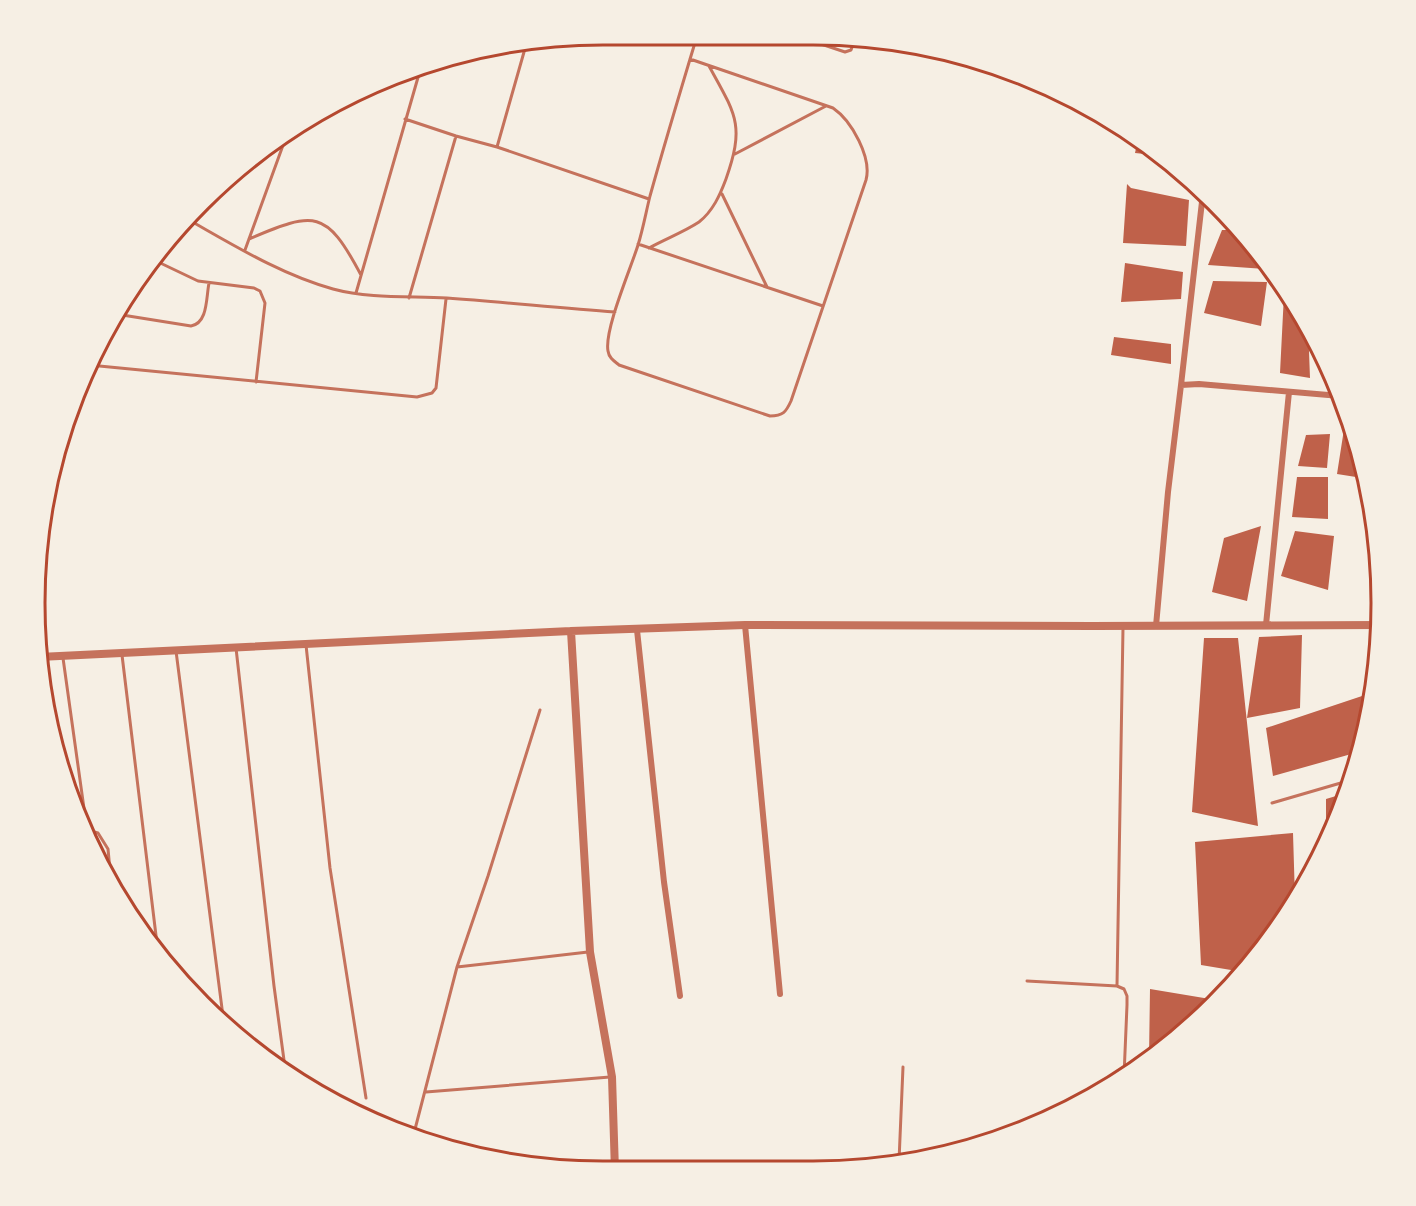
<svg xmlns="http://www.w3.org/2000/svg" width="1416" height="1206" font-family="'Zilla Slab',serif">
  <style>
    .building { fill: #bf614a }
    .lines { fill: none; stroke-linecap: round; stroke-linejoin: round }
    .service { stroke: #c5725c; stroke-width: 3 }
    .minor { stroke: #c5725c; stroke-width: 6 }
    .tertiary { stroke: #c5725c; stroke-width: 8 }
    .rim { fill: none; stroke: #b5482f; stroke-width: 3 }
  </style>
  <rect width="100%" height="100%" fill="#f6efe4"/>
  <path class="building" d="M1138,139L1159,152L1164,156L1135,153Z
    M1127,184L1131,188L1189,200L1186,246L1123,243Z
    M1222,230H1242L1265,263V269L1208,265Z
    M1125,263L1183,272L1181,299L1121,302Z
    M1213,281L1267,282L1261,326L1204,313Z
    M1284,294L1288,295L1308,325L1310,378L1280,373Z
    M1114,337L1171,344V364L1111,355Z
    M1347,410L1351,420L1359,454L1356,477L1337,474Z
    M1330,434L1327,468L1298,466L1306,435Z
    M1297,477H1328V519L1292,517Z
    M1261,526L1247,601L1212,592L1224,538Z
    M1295,531L1334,536L1328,590L1281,576Z
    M1302,635L1300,708L1247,718L1259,637Z
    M1204,638H1238L1258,826L1192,812Z
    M1371,693L1362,751L1273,776L1266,728Z
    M1346,793L1330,836L1326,837V799Z
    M1293,833L1295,899L1264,949L1243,972L1201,965L1195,842Z
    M1150,989L1216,1000L1188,1030L1149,1058Z"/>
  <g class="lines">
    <path class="service" d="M803,38L845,52L851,50L855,39
      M690,59L833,108C852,121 872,158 866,180L791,401C786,412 783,416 770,416L619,365C614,361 609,358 608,351C604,330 631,268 638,245C643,229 646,212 650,196C665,142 681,89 697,36
      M405,119L456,136L497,147L649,199
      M497,147L526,45
      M735,154L826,106
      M722,194L767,287
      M189,220C235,246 282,275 333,289C370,299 409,296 447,298C503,302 559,308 615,312
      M249,239C315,211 326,209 361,275
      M638,244L823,306
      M649,248C665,239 684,232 699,222C713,211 720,195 726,179C745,125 736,115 709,66
      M245,250L286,137
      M154,260L198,281L254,288L260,291L265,303L256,382
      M356,293L421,67
      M409,298L456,136
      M116,314L191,326C208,323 206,298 209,283
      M89,365L417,397L432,393L436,388L446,299
      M306,645L330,868L366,1098
      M236,648L274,986L286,1075
      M176,651L224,1024
      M122,655L158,952
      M63,658L87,830L98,833L108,849L111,881
      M1272,803L1351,780
      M1324,848H1325
      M457,967L588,952
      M1027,981L1117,986L1124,989L1127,996V1005L1124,1076
      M1117,986L1123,628
      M426,1092L610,1077
      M413,1137L457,967L488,876L540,710
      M899,1161L903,1067"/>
    <path class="minor" d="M1181,385L1203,193
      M745,625L780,994
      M1266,625L1289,392
      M1156,626L1168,492L1181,385L1199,384L1340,396
      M637,630L664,882L680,996"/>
    <path class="tertiary" d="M571,631L590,952L612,1077L615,1171
      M39,657L571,631L745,625L1092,626L1380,625"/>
  </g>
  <path d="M0 0H1416V1206H0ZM603 45H813A558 558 0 0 1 1371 603V603A558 558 0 0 1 813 1161H603A558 558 0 0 1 45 603V603A558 558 0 0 1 603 45Z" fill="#f6efe4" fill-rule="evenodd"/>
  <path class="rim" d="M603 45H813A558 558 0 0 1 1371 603V603A558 558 0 0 1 813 1161H603A558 558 0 0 1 45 603V603A558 558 0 0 1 603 45Z"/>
</svg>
